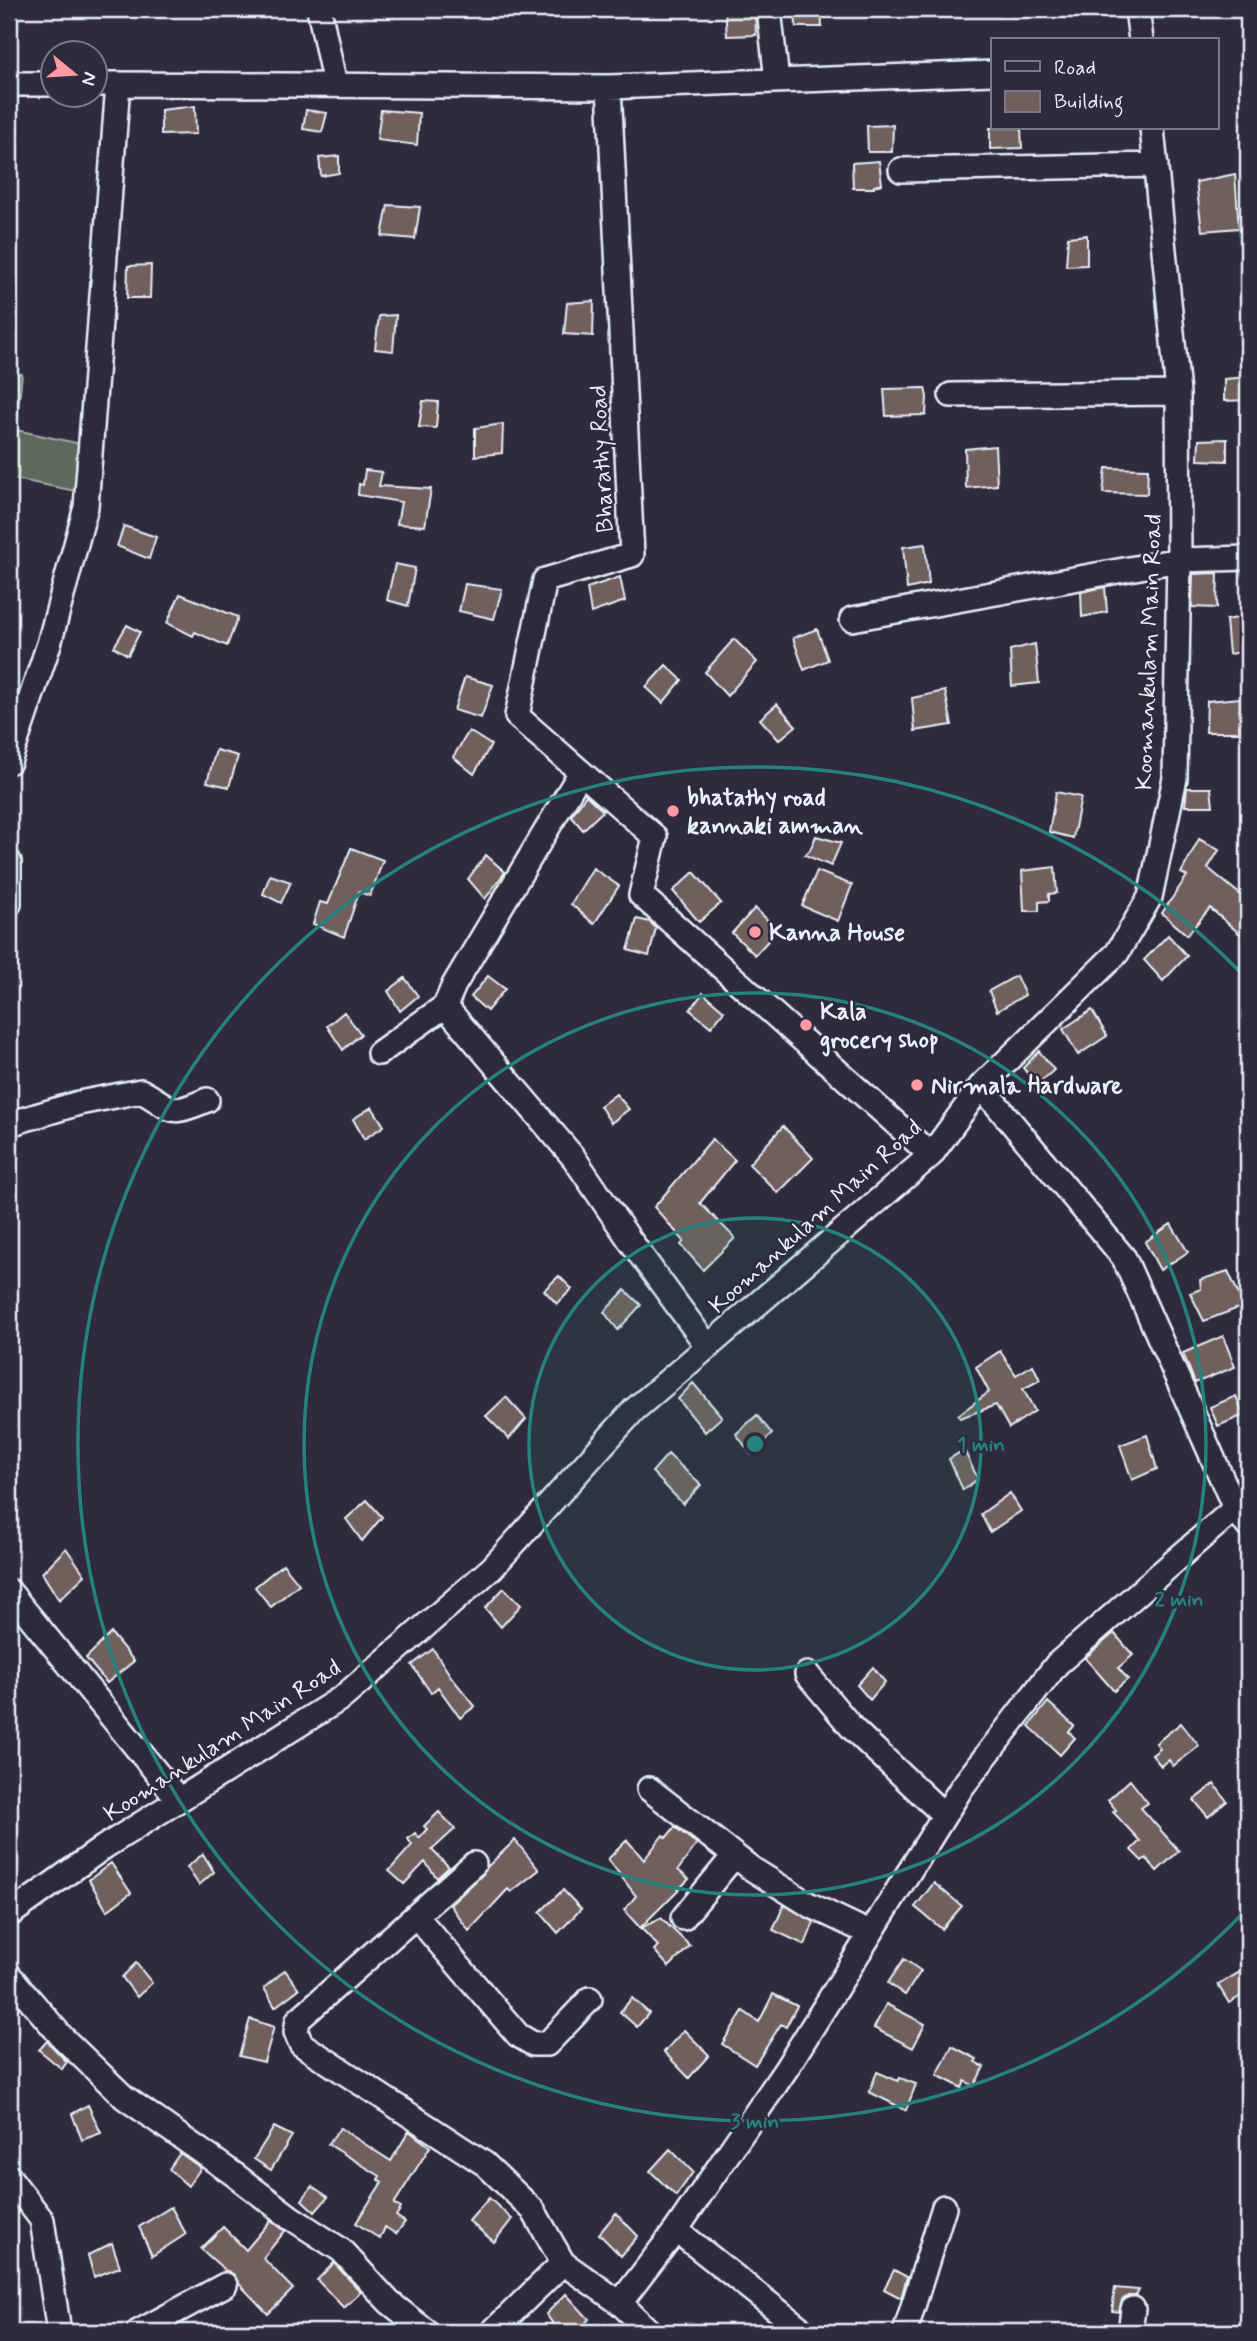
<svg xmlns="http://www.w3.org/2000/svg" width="1257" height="2341" font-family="Mynerve,sans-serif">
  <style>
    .green { fill: #5e685d; stroke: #a3acaa; stroke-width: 2 }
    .building { fill: #705f5d; stroke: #e8f1f8; stroke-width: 2 }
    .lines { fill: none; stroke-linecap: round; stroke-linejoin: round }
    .minor-casing { stroke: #e8f1f8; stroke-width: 28 }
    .minor { stroke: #2f2a3d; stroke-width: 23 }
    .ring { fill: none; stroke: #25827c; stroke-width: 3.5 }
    .poi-dot { fill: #ff9aa2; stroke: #2f2a3d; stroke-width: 2.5 }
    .labels { text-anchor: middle; stroke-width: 5; stroke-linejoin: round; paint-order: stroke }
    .street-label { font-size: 24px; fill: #e8f1f8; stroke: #2f2a3d }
    .poi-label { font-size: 24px; font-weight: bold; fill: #e8f1f8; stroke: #2f2a3d; text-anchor: start }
    .centre { fill: #25827c; stroke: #2f2a3d; stroke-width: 3.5 }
    .ring-label { font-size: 21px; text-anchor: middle; font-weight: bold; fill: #25827c; stroke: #2f2a3d; stroke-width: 5; stroke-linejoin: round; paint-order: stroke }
  </style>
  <rect width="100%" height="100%" fill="#2f2a3d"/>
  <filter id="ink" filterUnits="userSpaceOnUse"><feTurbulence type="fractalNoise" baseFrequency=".0143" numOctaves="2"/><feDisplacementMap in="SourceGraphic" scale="14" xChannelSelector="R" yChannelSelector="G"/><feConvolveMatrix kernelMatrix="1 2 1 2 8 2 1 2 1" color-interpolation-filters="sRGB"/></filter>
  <g filter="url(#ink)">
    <path class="green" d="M9,373L22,374L16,430L81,444L76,491L9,478Z"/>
    <path class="building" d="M725,9H755L756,35L727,36Z
      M795,9H821L822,27H796Z
      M195,106L196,134L161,135V110Z
      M306,110L327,113L322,132L303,129Z
      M381,110L419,113L417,145L377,140Z
      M893,125L892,152H868L867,126Z
      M990,128H1021L1022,148L990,149Z
      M339,156V173L321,176L319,158Z
      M879,161L882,184L874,186V188H853L852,163Z
      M1235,174L1239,228L1202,231L1196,182Z
      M388,205L420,207L415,239L382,236Z
      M1087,235V265L1066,266L1068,237Z
      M151,265L150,298H127L128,266Z
      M594,301L593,336L564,334L567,303Z
      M396,315L393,351L375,349L379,316Z
      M1248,377V400L1224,401V379Z
      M925,388L927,397L926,415L886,416L884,389Z
      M423,401L438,402L436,428L419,427Z
      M503,424L502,453L475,456V428Z
      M1227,439V461L1198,460L1199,440Z
      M995,446L997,485L966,488L965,449Z
      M1106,468L1148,469L1147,494L1103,493Z
      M365,470L382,472L379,486L431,489L425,526L397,524L401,502L358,495L359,484L363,485Z
      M124,526L156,537L149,559L117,546Z
      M925,544L929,584L907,589L903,547Z
      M395,564L415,568L408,606L387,600Z
      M1218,573L1217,608L1192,607L1193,574Z
      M620,577L625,601L591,613L587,588Z
      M465,584L502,589L494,619L459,611Z
      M1105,587L1107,612L1082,617L1081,592Z
      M180,594L238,617L227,646L195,632L193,636L167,623Z
      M1248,616V651L1229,654L1226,620Z
      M127,625L140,632L128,655L114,647Z
      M817,629L828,660L804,670L793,638Z
      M734,639L757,662L727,696L705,672Z
      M1035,644L1039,683L1012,686L1010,650Z
      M666,665L682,680L663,703L646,687Z
      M465,677L493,685L481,718L454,710Z
      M945,691L952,725L915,731L912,698Z
      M1240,698L1239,732H1206L1207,701Z
      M777,704L796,726L779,740L760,719Z
      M469,731L491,745L474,774L453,757Z
      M216,750L238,756L229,787L207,782Z
      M1187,788H1211L1213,806H1185Z
      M1056,792L1081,797L1073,838L1049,832Z
      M586,795L603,811L583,830L571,816Z
      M816,836L841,843L831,866L805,855L810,850Z
      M1199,839L1219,850L1208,868L1248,901V925L1240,934L1210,908L1187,935L1162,913L1187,876L1181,873Z
      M351,848L383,860L370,896L359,892L344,937L313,924L320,902L328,904Z
      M486,855L505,872L485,899L468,879Z
      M1055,867L1057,893L1049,894V901L1039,902V911H1024L1022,871Z
      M593,868L619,886L594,924L571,904Z
      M817,871L852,885L838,921L802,906Z
      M694,872L721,903L699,922L673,891Z
      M270,875L291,882L281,903L263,894Z
      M755,908L778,930L755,955L732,933Z
      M637,919L650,922L656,928L649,956L628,950Z
      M1168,935L1187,956L1163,981L1144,960Z
      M488,976L505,989L487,1011L471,997Z
      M1016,976L1025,995L997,1011L989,991Z
      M405,978L418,996L400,1011L388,991Z
      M703,993L724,1011L711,1027L690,1010Z
      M1092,1010L1107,1036L1078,1055L1063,1029Z
      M344,1012L361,1034L343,1050L327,1026Z
      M1039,1051L1054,1070L1037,1085L1023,1068Z
      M616,1094L629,1109L611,1123L600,1106Z
      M372,1107L384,1126L364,1139L353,1119Z
      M783,1126L813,1158L778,1193L749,1164Z
      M712,1139L735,1160L700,1203L735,1238L703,1270L681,1245L684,1241L654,1207Z
      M1171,1224L1188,1252L1160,1270L1145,1242Z
      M1228,1271L1244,1306L1204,1321L1190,1293L1201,1289L1200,1280Z
      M559,1276L572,1289L557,1304L544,1290Z
      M625,1290L641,1305L618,1330L604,1312Z
      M1223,1336L1235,1367L1195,1383L1183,1353Z
      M1000,1351L1016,1375L1033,1365L1040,1380L1023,1389L1035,1411L1009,1428L996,1405L960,1418L958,1415L989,1392L976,1367Z
      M693,1383L722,1417L705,1432L678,1399Z
      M1236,1396L1244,1415L1218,1426L1210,1407Z
      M506,1397L526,1419L509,1439L486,1416Z
      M757,1415L772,1434L751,1454L736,1434Z
      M1147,1435L1157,1469L1132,1480L1120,1445Z
      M964,1450L978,1479L963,1490L949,1459Z
      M668,1454L701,1485L683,1504L652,1472Z
      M1010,1493L1021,1511L990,1532L981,1514Z
      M367,1500L382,1517L362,1541L346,1519Z
      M66,1548L85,1575L59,1600L42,1573Z
      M283,1564L299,1584L271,1607L255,1587Z
      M504,1588L521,1605L501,1627L485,1608Z
      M111,1633L134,1661L107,1683L86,1658Z
      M1114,1633L1133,1655L1118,1668L1128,1679L1114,1691L1085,1658Z
      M433,1649L452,1678L475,1706L460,1718L438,1687L431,1693L412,1665Z
      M873,1667L885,1682L870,1700L857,1685Z
      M1048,1702L1074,1726L1069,1732L1075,1738L1060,1755L1029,1726Z
      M1181,1723L1199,1746L1173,1766L1169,1760L1161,1766L1152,1755L1160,1749L1156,1743Z
      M1130,1780L1148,1803L1141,1808L1179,1851L1157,1871L1146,1858L1142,1861L1131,1850L1140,1841L1113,1812L1116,1810L1108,1800Z
      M1214,1784L1227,1801L1208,1817L1194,1800Z
      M439,1812L455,1829L432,1850L449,1867L437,1878L425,1862L404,1884L389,1871L412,1845L408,1839L415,1833L419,1838L427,1829L424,1826Z
      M675,1827L697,1844L678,1870L689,1879L640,1928L624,1910L636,1896L608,1859L627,1840L644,1860L663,1835L666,1838Z
      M515,1840L539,1870L511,1892L508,1889L469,1931L450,1905L483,1874L487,1867Z
      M203,1854L214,1872L199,1885L187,1867Z
      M111,1863L131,1893L107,1911L89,1880Z
      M934,1883L962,1906L942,1929L915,1907Z
      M563,1890L581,1909L558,1933L540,1912Z
      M784,1905L814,1922L805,1945L773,1930Z
      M661,1918L690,1946L669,1967L654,1950L658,1946L641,1928Z
      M904,1959L921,1971L905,1995L888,1983Z
      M136,1963L152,1983L137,1997L122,1977Z
      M285,1970L299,1989L275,2007L264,1988Z
      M1240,1972L1248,1986V1992L1229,2003L1218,1985Z
      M773,1994L797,2006L786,2027L781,2024L755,2065L722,2044L743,2011L759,2022Z
      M632,1998L649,2013L637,2027L620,2012Z
      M886,2004L925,2024L913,2048L874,2028Z
      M250,2019L274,2027L264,2062L239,2056Z
      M684,2030L709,2055L689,2078L664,2052Z
      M47,2041L67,2062L62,2069L39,2050Z
      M952,2046L977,2059L975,2062L984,2067L974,2086L965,2081L962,2088L937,2075Z
      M877,2072L898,2081L900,2078L916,2084L906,2110L869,2092Z
      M88,2105L101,2133L82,2140L72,2114Z
      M274,2127L292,2136L271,2170L254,2159Z
      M340,2128L391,2161L409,2131L430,2147L394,2204L401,2208L396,2216L405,2222L396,2234L385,2227L380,2239L356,2223L382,2182L378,2179L380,2176L328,2144Z
      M670,2149L693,2172L676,2196L650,2171Z
      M180,2153L201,2168L188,2186L169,2169Z
      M312,2186L328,2197L315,2212L302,2200Z
      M489,2198L512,2219L494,2242L469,2221Z
      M171,2207L186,2234L152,2256L139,2227Z
      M616,2213L638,2236L621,2256L599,2234Z
      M271,2220L285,2231L263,2258L293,2289L268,2314L240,2285L233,2274L226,2271L201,2249L223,2227L246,2250Z
      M112,2243L120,2267L94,2277L88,2255Z
      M334,2263L361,2292L344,2308L317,2280Z
      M894,2270L907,2277L901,2298L884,2289Z
      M1115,2288L1139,2290L1136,2296H1128L1122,2300L1119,2312L1112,2311Z
      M566,2294L589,2319L578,2332H559L546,2314Z"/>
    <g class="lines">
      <defs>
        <path id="minor" d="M319,9L335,85
          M769,9L777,81
          M1137,9L1141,40
          M9,84H52
          M94,84H118
          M609,87L632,555L545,580L517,716L655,837L641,895L931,1155
          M901,170L1156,165
          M951,395L1178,393
          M852,619L1179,560L1248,558
          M9,762L49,644L86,507L118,84L609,87L993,73
          M9,862V904
          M445,1006L574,1158L629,1239L708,1347
          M379,1053L445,1006L454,985L581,772
          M981,1086L1124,1258L1235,1508L1248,1526
          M9,1124L79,1103L141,1091C176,1110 167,1117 207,1100
          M9,1591L179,1800
          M807,1674L853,1729L944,1815
          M649,1789L752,1869L808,1904L869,1933
          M474,1864L298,2020L296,2032L301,2044L485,2164L533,2210L563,2263
          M9,1915L104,1847L343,1697L492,1568L634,1410L931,1155L981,1086L1117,953L1150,897L1175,778L1179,560L1178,393L1152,128
          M416,1916L518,2035L533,2044H547L590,1999
          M683,1918L734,1856
          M9,1975L62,2037L124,2097L235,2175L290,2217L341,2250L389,2302L427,2332
          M9,2177L42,2220L59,2332
          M676,2230L805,2332
          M620,2303L650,2332
          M138,2332L225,2285
          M492,2332L563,2263L620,2303L676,2230L786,2069L962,1787L1057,1664L1248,1497
          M905,2332L944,2207
          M1130,2332L1133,2309"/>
      </defs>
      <use href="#minor" class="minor-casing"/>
      <use href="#minor" class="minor"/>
    </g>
  </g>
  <circle cx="755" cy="1444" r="226" fill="#25827c" fill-opacity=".12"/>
  <g class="ring">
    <circle cx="755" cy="1444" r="226"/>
    <circle cx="755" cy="1444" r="451"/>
    <path d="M1246 1910A677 677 0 1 1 1246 978"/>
  </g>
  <g class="poi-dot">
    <circle cx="673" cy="811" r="7"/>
    <circle cx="755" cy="932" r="7"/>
    <circle cx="806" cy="1025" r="7"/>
    <circle cx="917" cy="1085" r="7"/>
  </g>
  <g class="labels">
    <g class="street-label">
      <text transform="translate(601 459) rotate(-93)" y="8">Bharathy Road</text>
      <text transform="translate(1148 652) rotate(-88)" y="8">Koomankulam Main Road</text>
      <text transform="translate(815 1216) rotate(-42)" y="8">Koomankulam Main Road</text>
      <text transform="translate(222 1740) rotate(-33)" y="8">Koomankulam Main Road</text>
    </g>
    <g class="poi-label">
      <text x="687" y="805">bhatathy road<tspan x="687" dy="28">kannaki amman</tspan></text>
      <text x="769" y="940">Kanna House</text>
      <text x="820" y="1019">Kala<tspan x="820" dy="28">grocery shop</tspan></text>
      <text x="931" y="1093">Nirmala Hardware</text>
    </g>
  </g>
  <circle cx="755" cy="1444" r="10" class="centre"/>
  <g class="ring-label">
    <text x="981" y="1451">1 min</text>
    <text x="1179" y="1606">2 min</text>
    <text x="755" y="2128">3 min</text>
  </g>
  <rect width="1257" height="2341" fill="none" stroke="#2f2a3d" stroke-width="35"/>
  <rect x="18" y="18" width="1222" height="2306" fill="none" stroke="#e8f1f8" stroke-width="2.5" filter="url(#ink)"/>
  <rect x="991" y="38" width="228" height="91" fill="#2f2a3d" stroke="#797a88" stroke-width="2"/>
  <rect x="1005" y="61" width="35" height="10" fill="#2f2a3d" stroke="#797a88" stroke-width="2"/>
  <text x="1054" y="74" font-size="21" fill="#e8f1f8">Road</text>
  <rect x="1005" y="91" width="35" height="21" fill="#705f5d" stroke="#797a88" stroke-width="2"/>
  <text x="1054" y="108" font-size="21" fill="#e8f1f8">Building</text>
  <g transform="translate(74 74) rotate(108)"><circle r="33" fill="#2f2a3d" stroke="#797a88" stroke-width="2"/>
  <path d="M0-5L12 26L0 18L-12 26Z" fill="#ff9aa2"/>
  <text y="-10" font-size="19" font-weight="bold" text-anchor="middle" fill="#e8f1f8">N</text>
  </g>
</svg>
